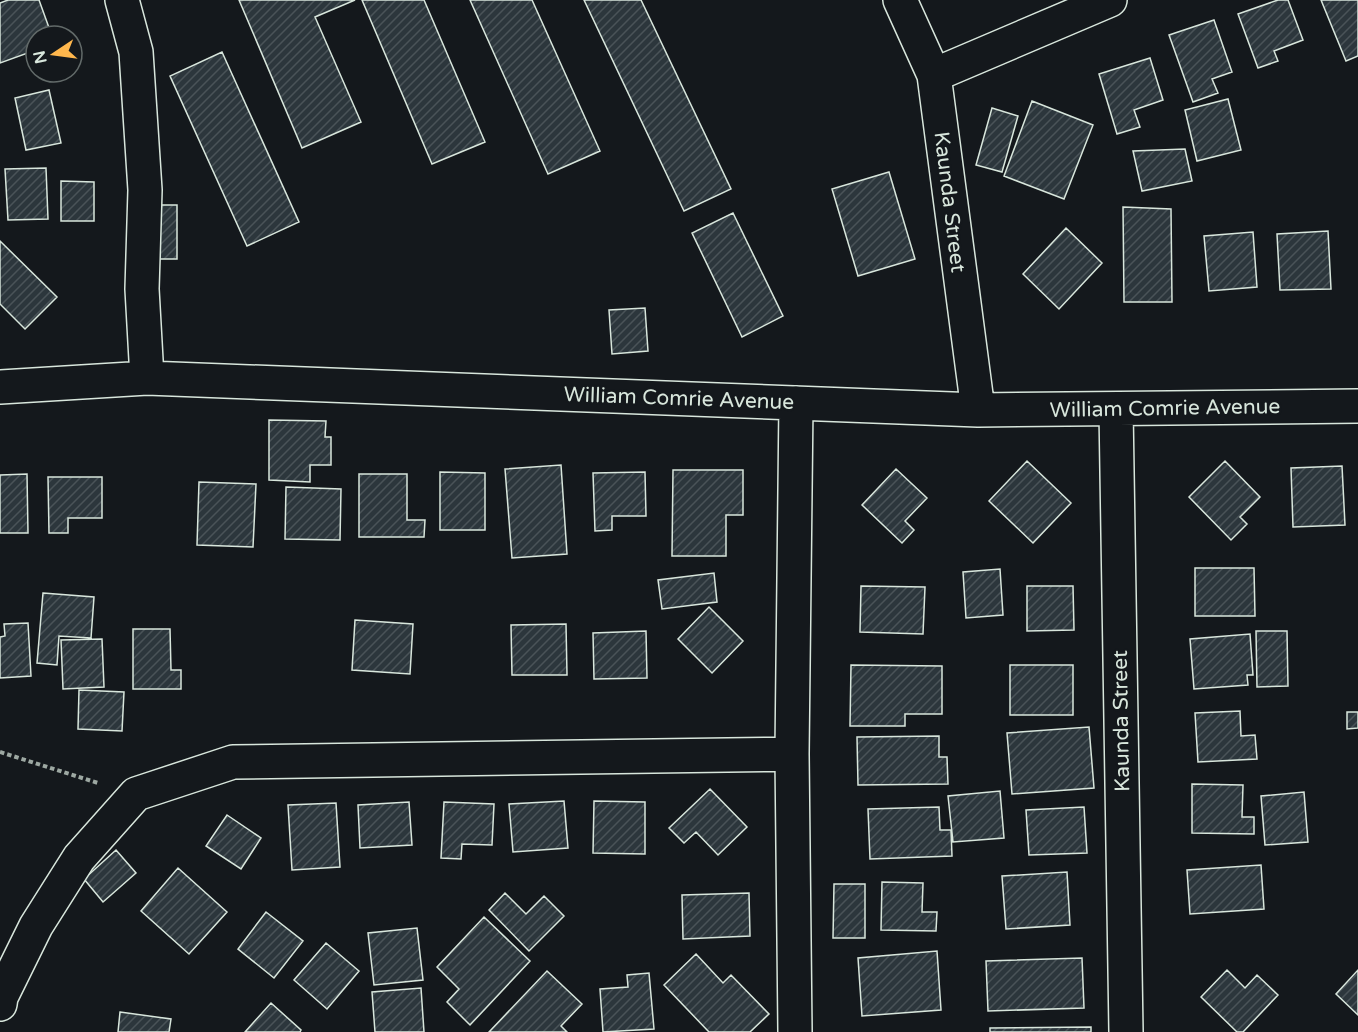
<svg xmlns="http://www.w3.org/2000/svg" width="1358" height="1032" font-family="'Varela Round',sans-serif">
  <style>
    .building { fill: url(#building-hatch); stroke: #d8e6dc; stroke-width: 1.5 }
    .lines { fill: none; stroke-linecap: round; stroke-linejoin: round }
    .minor-casing { stroke: #d8e6dc; stroke-width: 36 }
    .path { stroke: #9da8a2; stroke-width: 4; stroke-dasharray: 4.5 3; stroke-linecap: butt }
    .minor { stroke: #14181c; stroke-width: 33 }
    .labels { text-anchor: middle; stroke-width: 4.5; stroke-linejoin: round; paint-order: stroke }
    .street-label { font-size: 21px; fill: #d8e6dc; stroke: #14181c }
  </style>
  <defs>
    <pattern id="building-hatch" width="6" height="6" patternUnits="userSpaceOnUse" patternTransform="scale(1.5)"><rect width="6" height="6" fill="#2c363c"/><path d="M-1 1l2-2M0 6l6-6M5 7l2-2" fill="none" stroke="#4a5358"/></pattern>
  </defs>
  <rect width="100%" height="100%" fill="#14181c"/>
  <path class="building" d="M8,0H39L52,36H36V50L0,63V3Z
    M239,0H355L315,17L361,122L302,148Z
    M362,0H424L485,142L432,164Z
    M470,0H532L600,151L548,174Z
    M584,0H641L731,189L684,211Z
    M1278,0H1288L1303,40L1274,51L1278,61L1258,68L1238,14Z
    M1321,0H1358V56L1346,61Z
    M1214,20L1232,72L1212,79L1218,93L1193,102L1169,35Z
    M222,52L299,222L247,246L170,76Z
    M1150,58L1163,100L1134,110L1140,127L1117,134L1099,74Z
    M49,90L61,143L26,150L15,98Z
    M1228,99L1241,150L1197,161L1185,110Z
    M1032,101L1093,125L1064,199L1004,176Z
    M992,108L1018,116L1002,172L976,165Z
    M1185,149L1192,181L1142,191L1133,151Z
    M46,168L48,219L8,220L5,169Z
    M889,172L915,259L858,276L832,189Z
    M61,181L94,182V221H61Z
    M151,205H177V259H150Z
    M1123,207L1171,209L1172,302H1124Z
    M733,213L783,316L742,337L692,233Z
    M1066,228L1102,263L1059,309L1023,274Z
    M1328,231L1331,289L1280,290L1277,234Z
    M1253,232L1257,287L1209,291L1204,236Z
    M0,241L57,297L25,329L0,304Z
    M645,308L648,351L612,354L609,310Z
    M269,420L326,421L325,437H331V465H310V482L269,480Z
    M1027,461L1071,503L1033,543L989,501Z
    M1225,461L1260,497L1240,517L1247,524L1231,540L1189,497Z
    M561,465L567,554L512,558L505,469Z
    M1342,466L1345,525L1293,527L1291,468Z
    M896,469L927,498L905,521L914,530L902,543L862,505Z
    M673,470H743V515H726V556H672Z
    M440,472L485,473V530H440Z
    M645,472L646,516H612V530L595,531L593,473Z
    M27,474L28,533H0V475Z
    M359,474H407V520H425L424,537H359Z
    M48,477H102V518H68V533H49Z
    M199,482L256,484L253,547L197,545Z
    M286,487L341,489L340,540L285,539Z
    M1195,568H1254L1255,616H1195Z
    M1000,569L1003,615L966,618L963,572Z
    M714,573L717,602L662,609L658,580Z
    M861,586L925,587L923,634L860,632Z
    M1027,586H1073L1074,630L1027,631Z
    M43,593L94,597L91,638L59,636L57,665L37,663Z
    M709,607L743,641L712,673L678,639Z
    M355,620L413,624L410,674L352,670Z
    M28,623L31,676L0,678V637L5,636L4,624Z
    M566,624L567,675H512L511,625Z
    M133,629H170L171,670H181V689H133Z
    M646,631L647,678L594,679L593,633Z
    M1256,631H1287L1288,686L1257,687Z
    M1250,634L1253,675H1247L1248,685L1194,689L1190,639Z
    M102,639L104,687L63,689L61,640Z
    M851,665L942,666V714H905V726H850Z
    M1010,665H1073V715H1010Z
    M79,690L124,692L122,731L78,729Z
    M1240,711L1241,736L1255,735L1257,759L1198,762L1195,713Z
    M1347,712H1358V728L1347,729Z
    M1089,727L1094,788L1012,794L1007,733Z
    M939,736V757H947L948,784L858,785L857,737Z
    M1192,784L1243,785L1242,817H1254V834L1192,833Z
    M710,789L747,827L718,855L696,832L684,843L669,828Z
    M1000,791L1004,838L953,842L948,796Z
    M1304,792L1308,842L1265,845L1261,796Z
    M564,801L568,848L513,852L509,804Z
    M594,801L645,802V854L593,853Z
    M409,802L412,845L360,848L358,805Z
    M444,802L494,804L492,845L462,844L461,859L441,858Z
    M336,803L340,867L292,870L288,805Z
    M939,807L940,830H951L952,856L870,859L868,809Z
    M1084,807L1087,853L1029,855L1026,810Z
    M227,815L261,838L241,869L206,846Z
    M116,850L136,873L103,902L84,879Z
    M1261,865L1264,909L1190,914L1187,870Z
    M178,868L227,912L189,954L141,911Z
    M1067,872L1070,925L1006,929L1002,876Z
    M882,882L923,883L922,912H937L936,931L881,930Z
    M834,884H865V938H833Z
    M505,893L526,914L544,896L564,916L529,951L489,910Z
    M749,893L750,936L683,939L682,895Z
    M266,912L303,941L274,978L238,949Z
    M484,917L530,961L470,1025L447,1002L459,989L437,967Z
    M417,928L423,980L374,985L368,933Z
    M326,943L359,971L327,1009L294,980Z
    M937,951L941,1010L862,1016L858,958Z
    M696,954L723,983L731,975L769,1014L750,1032H709L664,985Z
    M1082,958L1084,1008L988,1011L986,961Z
    M1227,970L1245,988L1257,975L1278,995L1243,1032H1237L1201,997Z
    M1358,970V1015L1336,994Z
    M547,971L582,1004L561,1026L567,1032H489Z
    M649,973L654,1029L603,1032L600,989L628,987L627,975Z
    M421,988L424,1032H375L372,992Z
    M271,1003L301,1030L300,1032H245Z
    M120,1012L171,1019L169,1032H118Z
    M1091,1027V1032H990V1028Z"/>
  <g class="lines">
    <defs>
      <path id="minor" d="M122,0L136,52L145,190L142,289L147,378
        M900,0L934,75L978,410
        M934,75L1110,0
        M0,387L147,378L978,410L1358,406
        M1116,409L1126,1032
        M0,1004L1,997L36,926L79,858L136,794L233,762L792,754
        M795,1032L792,754L796,403"/>
    </defs>
    <use href="#minor" class="minor-casing"/>
    <path class="path" d="M0,752L98,783"/>
    <use href="#minor" class="minor"/>
  </g>
  <g class="labels">
    <g class="street-label">
      <text transform="translate(950 202) rotate(83)" y="7">Kaunda Street</text>
      <text transform="translate(679 398) rotate(2)" y="7">William Comrie Avenue</text>
      <text transform="translate(1165 408) rotate(-1)" y="7">William Comrie Avenue</text>
      <text transform="translate(1121 721) rotate(-91)" y="7">Kaunda Street</text>
    </g>
  </g>
  <g transform="translate(54 54) rotate(257)"><circle r="28" fill="#14181c" stroke="#626a69" stroke-width="1.5"/>
  <path d="M0-4.5L10 22L0 15L-10 22Z" fill="#ffb74d"/>
  <text y="-9" font-size="16" font-weight="bold" text-anchor="middle" fill="#d8e6dc">N</text>
  </g>
</svg>
